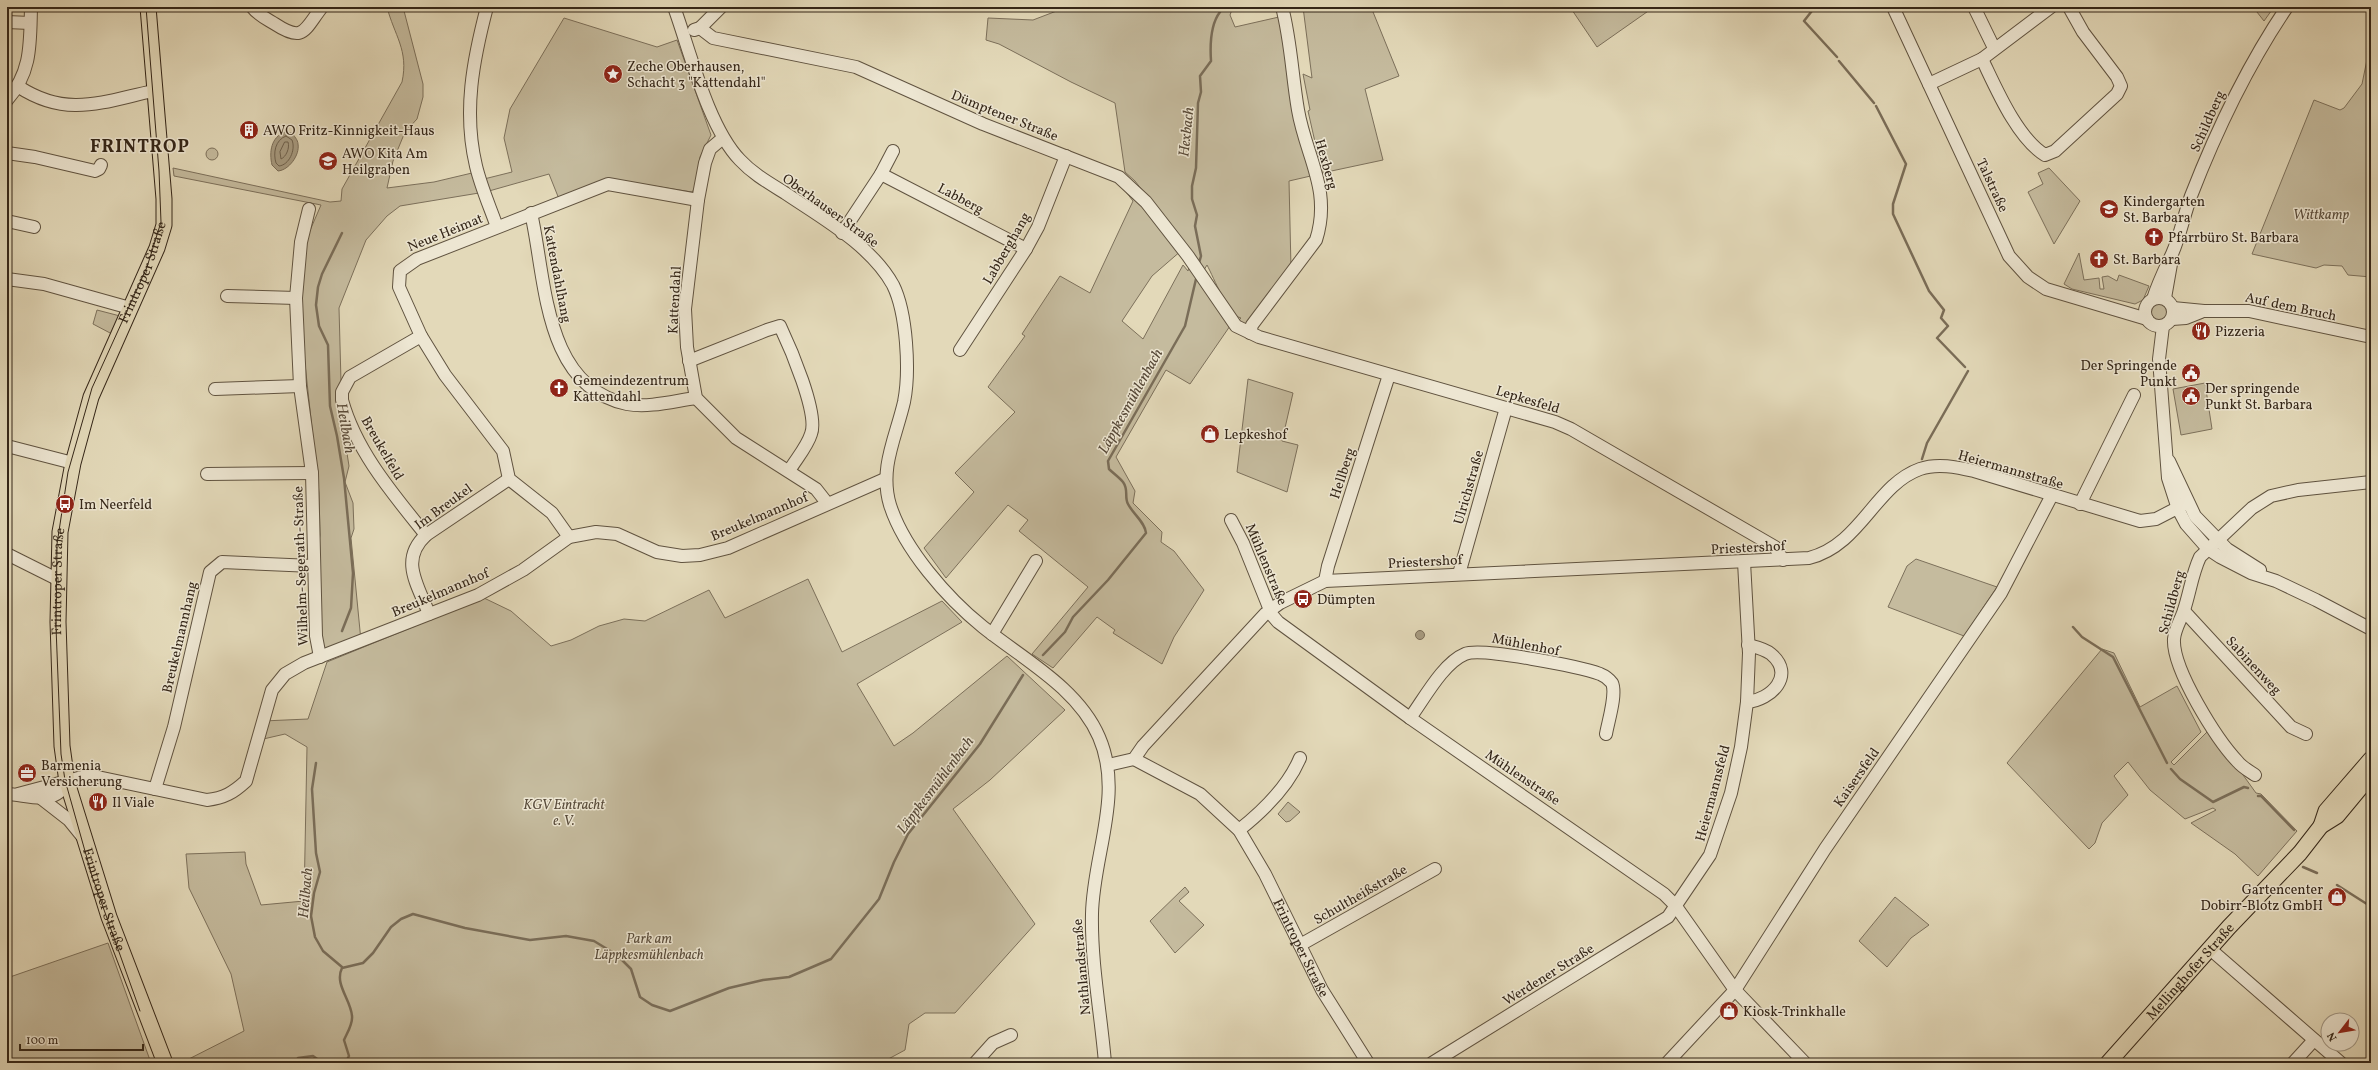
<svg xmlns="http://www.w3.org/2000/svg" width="2378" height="1070" font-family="Vollkorn,serif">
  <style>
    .green { fill: #c5bb9e; stroke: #7c705b }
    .water { fill: #a89c82; stroke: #7a6d58 }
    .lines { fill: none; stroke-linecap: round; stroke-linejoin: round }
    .shore { stroke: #6e614d; stroke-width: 1 }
    .stream { stroke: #7a6d58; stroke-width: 2.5 }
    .minor-casing { stroke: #605340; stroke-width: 14 }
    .major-casing { stroke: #342618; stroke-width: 17 }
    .minor { stroke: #ede6d2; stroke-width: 12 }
    .major { stroke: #e3d9b9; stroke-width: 15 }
    .tram { stroke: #342618; stroke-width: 1 }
    .labels { text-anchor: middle; stroke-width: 3; stroke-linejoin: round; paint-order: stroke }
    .poi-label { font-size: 14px; fill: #342618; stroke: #ede6d2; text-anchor: start }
    .street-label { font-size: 14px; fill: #342618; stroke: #ede6d2 }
    .park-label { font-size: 14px; font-style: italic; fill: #584b3a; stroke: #ede6d2 }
    .water-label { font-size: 15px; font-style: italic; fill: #574938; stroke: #ede6d2 }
    .district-label { font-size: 18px; font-weight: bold; letter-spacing: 1px; fill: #342618; stroke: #ede6d2 }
  </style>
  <rect width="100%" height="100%" fill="#e3d9b9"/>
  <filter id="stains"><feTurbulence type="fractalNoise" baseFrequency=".005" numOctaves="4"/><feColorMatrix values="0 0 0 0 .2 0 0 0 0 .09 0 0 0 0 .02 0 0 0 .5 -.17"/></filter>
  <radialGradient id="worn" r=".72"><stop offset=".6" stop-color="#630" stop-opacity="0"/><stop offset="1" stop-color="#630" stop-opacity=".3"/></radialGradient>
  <path class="green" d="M387,7H403L423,84V97L417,119L405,132L393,161L387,188L434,182L472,173L479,193L400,206L387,216L366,240L339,308L341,382L338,396L349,466L345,482L353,503L354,529L351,538L361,641L320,657L316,561L320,535L319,493L302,336V303L305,242L321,205L174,176L173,168L330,202L341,201L342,189L402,82C409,50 394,35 387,7Z
    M1067,7H1233L1230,15L1235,27L1279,17L1315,175L1289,181L1291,268L1246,325L1236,323L1241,318C1228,315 1214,278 1207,265L1204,270L1135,181L1125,172L1115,103L1071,82L999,44L986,40L988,18L1033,20Z
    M1303,7H1371L1399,76L1365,89L1383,160L1322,173L1308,111L1310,110L1303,74L1312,78Z
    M1570,7H1654L1597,47Z
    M2253,7H2274L2264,21Z
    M564,18L657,47L677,40L711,135L700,157L695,188L692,192L609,179L559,199L549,174L489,191L484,179L512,172L504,138L510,109Z
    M2371,40V277L2348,275L2342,266L2324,265L2316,268L2252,254L2314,100L2340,110L2344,108L2362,84Z
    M206 154a6 6 0 1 1 12 0a6 6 0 1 1-12 0Z
    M2049,168L2080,201L2054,244L2028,192L2043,184L2038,173Z
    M1125,184L1182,250L1152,276L1122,321L1143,339L1183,265L1188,271L1189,266L1230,326L1190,384L1166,370L1116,457L1135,491L1133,503L1162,532L1161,542L1174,551L1204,590L1174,637L1162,664L1113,633L1115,630L1097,617L1053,668L1032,654L1088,587L1019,531L1028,520L1008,505L946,578L924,548L974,492L955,473L1015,412L988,387L1025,336L1022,334L1060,276L1090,293L1133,201L1126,192Z
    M2079,253L2084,280L2099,278L2100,289H2104L2102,277L2108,276L2117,281L2119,275L2149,286L2143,300L2135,304L2072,289L2064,284Z
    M2150 311a9 9 0 1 1 18 0a9 9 0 1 1-18 0Z
    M97,310L120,316L112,334L93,324Z
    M1248,379L1293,393L1282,441L1298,445L1287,492L1237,472Z
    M2205,383L2212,429L2181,435L2173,389Z
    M1916,559L1997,587L1964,636L1888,607L1907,566Z
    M808,579L842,652L942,601L962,622L857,684L894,746L913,733L1007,656L1065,710L990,780L953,809L1035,924L955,1013H925L909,1024L905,1050L881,1063H181L244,1031L231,974L189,888L186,854L245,852L246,864L261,905L304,901L307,747L285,734L259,740L263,721L308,719L327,662L484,598L511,611L551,646L571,640L599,626L624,619L645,621L709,590L725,618Z
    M2102,649L2114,653L2140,707L2177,686L2201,732L2171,762L2174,765L2210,729L2256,793L2261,794L2297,831L2258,876L2235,854L2191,823L2216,810L2213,808L2185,819L2150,790L2128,762L2114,776L2128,795L2102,823L2095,843L2089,849L2007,763Z
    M1288,802L1300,812L1290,821L1286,822L1278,814Z
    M1185,887L1189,892L1179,901L1204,925L1175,953L1150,921Z
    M1895,897L1929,925L1911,938L1887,967L1859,941Z
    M108,943L151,1063H7V978Z"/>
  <path class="water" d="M285,132L292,133C294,136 298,140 298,144C300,155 289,170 278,171L272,165C269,152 271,137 285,132Z
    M1415.5 635a4.5 4.5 0 1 1 9 0a4.5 4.5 0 1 1-9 0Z"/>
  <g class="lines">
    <path class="shore" d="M286,136L292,140C296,150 289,165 279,166L276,163C273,153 275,140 286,136Z
      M285,142H288C290,148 286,157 281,159L280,152Z"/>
    <path class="stream" d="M1815,7L1804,21L1837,57
      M1839,61L1874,103
      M1876,106L1906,164L1893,204V214L1929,291L1944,310L1941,318L1948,326L1937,338L1965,367
      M1199,263L1201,256L1195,226L1197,215L1192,199V186L1196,168L1198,103L1201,92L1200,76L1211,61C1210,46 1210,25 1220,12L1219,7
      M1922,459L1927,443L1968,371
      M2073,627L2082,637L2113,657L2167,763
      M342,631L351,608L353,573L344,478L337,436L330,406L328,345L319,326L316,305L318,287L322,274L342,233
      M1043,655L1065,632L1073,617L1108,580L1146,533C1145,522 1133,514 1128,504C1124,497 1129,490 1123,482C1119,477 1113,473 1109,469L1108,461L1185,326L1196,279
      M316,763L312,789L316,853L320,872L314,893L311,916L315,937L323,951L342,967
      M2171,769L2180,779L2213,802L2244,787L2248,788
      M2258,796H2261L2294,830
      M2303,867L2317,873
      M2337,885L2370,906
      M294,1063L298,1058L313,1056L323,1063
      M345,1063L349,1056L344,1040C347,1033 353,1024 352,1016C351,1000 334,984 342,968L363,963L373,953L391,927L401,919L413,914L465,928L530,940L566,936L594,941L617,955L631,969L640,997L652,1005L670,1011L729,988L763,980L789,977L831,959L879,899L894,862L908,834L980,744L1023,675"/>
    <defs>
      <g id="minor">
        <path d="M252,7C258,15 267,19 275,24C304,43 304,30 322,7"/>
        <path d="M487,7C473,60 463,112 476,166C481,187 490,207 497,227"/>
        <path d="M674,7C690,51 708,127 740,160C753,174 769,183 785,193C822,218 871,245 893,285C907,313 910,372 904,402C896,437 879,468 890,505C904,549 947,598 983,627C1023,659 1078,688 1099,737C1124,794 1093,855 1092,914C1091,964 1101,1014 1105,1063"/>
        <path d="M1893,7L2009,256L2028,277L2046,289L2147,319"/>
        <path d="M1974,7L1994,48"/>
        <path d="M7,22L30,23"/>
        <path d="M700,28L713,38L856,67L983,124L1119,177L1146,202L1188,256L1236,326L1259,337L1555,422L1571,429L1775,547L1783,560"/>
        <path d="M694,30L700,28L721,7"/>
        <path d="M1982,59C1996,88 2017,138 2045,155L2055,151L2117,94L2121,86L2117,77L2083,32L2069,7"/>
        <path d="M1929,84L1982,59L2051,7"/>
        <path d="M19,87C67,118 102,102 153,91"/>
        <path d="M7,100C32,72 30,43 31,7"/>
        <path d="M723,138L710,149L705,163L698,200L685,309L687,347L696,398L736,438L816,489L827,503"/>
        <path d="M7,153L35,157L95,171L99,169L101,165"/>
        <path d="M881,174L893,151"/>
        <path d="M309,209L301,242L296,298L300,386L312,473L316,636L320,657"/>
        <path d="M531,213C546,278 543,387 627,404C649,408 674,401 696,398"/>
        <path d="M7,221L34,227"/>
        <path d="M842,233L881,174L1026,249"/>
        <path d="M7,279L44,284L130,308"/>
        <path d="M227,296L296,298"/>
        <circle cx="2159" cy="312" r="14"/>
        <path d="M2165,298L2171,264"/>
        <path d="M2153,299C2158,283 2165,269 2172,254C2180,236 2184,215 2191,196C2217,129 2247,66 2287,7"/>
        <path d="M2173,308L2204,311H2249L2371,337"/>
        <path d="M2172,319L2186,318L2201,312"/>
        <path d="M2163,326L2159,359L2168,478L2178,509L2186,524L2208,549L2220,557L2251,573L2276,581L2316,600L2371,629"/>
        <path d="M1250,333L1252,325L1316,240C1332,190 1306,157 1298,110C1292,75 1291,41 1282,7"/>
        <path d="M421,336L350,377L342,392V400C356,451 393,494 426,535"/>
        <path d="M960,350L1026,249L1038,227L1066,156"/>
        <path d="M689,361L767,330L780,326C790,347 819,414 811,434C807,447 796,459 789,471"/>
        <path d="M215,389L300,386"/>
        <path d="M7,446L73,463"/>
        <path d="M2169,461L2195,516L2227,549L2260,570"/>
        <path d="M207,474L312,473"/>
        <path d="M2080,504L2134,395"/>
        <path d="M1231,520L1243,543L1272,615L1278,622L1410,718L1664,894L1675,905L1735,990L1805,1063"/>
        <path d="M569,537L552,513L509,479L503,451L445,375L421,336L399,287L400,271L417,259L608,184L698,200"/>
        <path d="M7,554L57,579"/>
        <path d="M1459,574L1506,408"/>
        <path d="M1325,581L1328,566L1389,375"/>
        <path d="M2184,611L2291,727L2306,734"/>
        <path d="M429,614C418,585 399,560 426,535L509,479"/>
        <path d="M992,634L1036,561"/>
        <path d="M1747,702C1771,700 1796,675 1771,654C1765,649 1756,647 1748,645"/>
        <path d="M1410,718C1424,699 1443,663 1465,654C1481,647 1581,667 1600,674C1605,676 1609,679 1612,683C1617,694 1608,722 1606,734"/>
        <path id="s1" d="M1134,759L1200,794L1239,830L1265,874L1322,990L1368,1063"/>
        <path d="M1108,765L1134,759L1143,746L1265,614L1280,603L1325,581L1809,558C1861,545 1875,485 1920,469C1937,463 1957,467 1974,471L2140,521L2156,519L2187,503"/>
        <path d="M2255,775C2249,771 2242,767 2238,762C2217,740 2172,669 2174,639C2175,628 2181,620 2184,610C2190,592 2192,574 2200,557L2252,508L2271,496L2298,490L2371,482"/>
        <path d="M155,789L174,727L210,572L222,562L313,566"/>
        <path d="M7,794C29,795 55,807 67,782"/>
        <path d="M18,794L82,777L93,776L207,800C224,798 233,793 246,781L272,690L285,674L304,663L478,595L523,570L569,537L596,532L617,534L657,552L682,556L700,555L728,548L885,479"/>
        <path d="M42,799L69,820L82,836"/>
        <path d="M1239,830C1263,811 1288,787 1300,758"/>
        <path d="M1300,945L1435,869"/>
        <path d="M2210,949L2341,1063"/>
        <path d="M975,1063L993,1043L1011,1035"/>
        <path d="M1432,1063L1668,917L1710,855L1731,793L1741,747L1747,702L1749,653L1744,562"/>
        <path d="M1667,1063L1735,990L1825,849L2001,593L2052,495"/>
        <path d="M2293,1063L2314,1040"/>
      </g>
      <g id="major">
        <path id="s2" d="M148,7L164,199V225L157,248L91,397L73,463L60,532L58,622L62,746L67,782L109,917L165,1063"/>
        <path d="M2321,826L2326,811L2371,759"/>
        <path id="s3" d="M2108,1063L2229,927L2300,853L2321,826L2337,816L2371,775"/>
      </g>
    </defs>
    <use href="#minor" class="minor-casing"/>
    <use href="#major" class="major-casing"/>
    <use href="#minor" class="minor"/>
    <use href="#major" class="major"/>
    <path class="tram" id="s4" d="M140,1011L92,876L65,780L61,754L56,627L57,544L68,472L92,388L147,267L161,222L159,171L146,7"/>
  </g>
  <defs>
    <symbol id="sight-disc" viewBox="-11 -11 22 22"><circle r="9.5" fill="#8f2418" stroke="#ede6d2"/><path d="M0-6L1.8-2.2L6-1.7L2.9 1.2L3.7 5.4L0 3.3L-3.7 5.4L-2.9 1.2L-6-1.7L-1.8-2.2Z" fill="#fff"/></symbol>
    <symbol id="building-disc" viewBox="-11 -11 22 22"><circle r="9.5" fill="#8f2418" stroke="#ede6d2"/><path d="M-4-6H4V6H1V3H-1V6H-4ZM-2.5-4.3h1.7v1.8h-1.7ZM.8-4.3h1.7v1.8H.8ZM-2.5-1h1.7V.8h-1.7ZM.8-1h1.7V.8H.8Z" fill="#fff"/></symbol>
    <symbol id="school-disc" viewBox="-11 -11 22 22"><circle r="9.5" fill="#8f2418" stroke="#ede6d2"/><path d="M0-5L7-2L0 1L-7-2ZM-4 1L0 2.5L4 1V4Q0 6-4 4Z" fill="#fff"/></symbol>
    <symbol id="church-disc" viewBox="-11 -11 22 22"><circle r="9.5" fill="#8f2418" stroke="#ede6d2"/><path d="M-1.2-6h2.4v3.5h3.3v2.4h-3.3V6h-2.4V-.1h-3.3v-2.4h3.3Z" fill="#fff"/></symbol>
    <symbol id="restaurant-disc" viewBox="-11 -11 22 22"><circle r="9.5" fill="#8f2418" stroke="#ede6d2"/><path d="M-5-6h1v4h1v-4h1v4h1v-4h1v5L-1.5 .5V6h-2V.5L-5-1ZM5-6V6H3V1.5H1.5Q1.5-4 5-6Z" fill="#fff"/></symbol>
    <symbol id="civic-disc" viewBox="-11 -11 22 22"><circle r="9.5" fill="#8f2418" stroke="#ede6d2"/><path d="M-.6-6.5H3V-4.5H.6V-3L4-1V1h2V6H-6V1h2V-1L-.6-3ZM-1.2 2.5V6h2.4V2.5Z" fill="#fff"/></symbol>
    <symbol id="shop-disc" viewBox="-11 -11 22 22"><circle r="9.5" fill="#8f2418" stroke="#ede6d2"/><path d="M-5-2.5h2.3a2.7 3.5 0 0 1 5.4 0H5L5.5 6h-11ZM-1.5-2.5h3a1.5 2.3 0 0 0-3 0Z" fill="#fff"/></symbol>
    <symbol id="bus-disc" viewBox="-11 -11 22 22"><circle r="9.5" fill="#8f2418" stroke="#ede6d2"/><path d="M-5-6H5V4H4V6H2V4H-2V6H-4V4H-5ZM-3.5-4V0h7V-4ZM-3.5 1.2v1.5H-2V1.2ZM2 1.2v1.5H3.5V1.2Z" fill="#fff"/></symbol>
    <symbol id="office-disc" viewBox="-11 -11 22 22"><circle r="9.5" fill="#8f2418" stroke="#ede6d2"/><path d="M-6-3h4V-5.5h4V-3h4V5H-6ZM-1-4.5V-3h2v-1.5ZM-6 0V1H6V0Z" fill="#fff"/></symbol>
  </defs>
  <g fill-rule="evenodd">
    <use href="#sight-disc" x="602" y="63" width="22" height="22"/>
    <use href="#building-disc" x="238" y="119" width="22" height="22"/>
    <use href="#school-disc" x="317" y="150" width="22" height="22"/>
    <use href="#school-disc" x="2098" y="198" width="22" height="22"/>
    <use href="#church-disc" x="2143" y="226" width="22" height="22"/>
    <use href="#church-disc" x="2088" y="248" width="22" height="22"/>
    <use href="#restaurant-disc" x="2190" y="320" width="22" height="22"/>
    <use href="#civic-disc" x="2180" y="362" width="22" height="22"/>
    <use href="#church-disc" x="548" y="377" width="22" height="22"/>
    <use href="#civic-disc" x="2180" y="385" width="22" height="22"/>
    <use href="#shop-disc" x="1199" y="423" width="22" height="22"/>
    <use href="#bus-disc" x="54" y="493" width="22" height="22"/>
    <use href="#bus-disc" x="1292" y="588" width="22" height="22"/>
    <use href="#office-disc" x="16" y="762" width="22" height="22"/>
    <use href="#restaurant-disc" x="87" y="791" width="22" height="22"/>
    <use href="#shop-disc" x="2326" y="886" width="22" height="22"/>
    <use href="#shop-disc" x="1718" y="1000" width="22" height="22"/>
  </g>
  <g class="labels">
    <g class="poi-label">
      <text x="627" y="71">Zeche Oberhausen,<tspan x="627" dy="16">Schacht 3 "Kattendahl"</tspan></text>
      <text x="263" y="135">AWO Fritz-Kinnigkeit-Haus</text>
      <text x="342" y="158">AWO Kita Am<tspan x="342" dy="16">Heilgraben</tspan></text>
      <text x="2123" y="206">Kindergarten<tspan x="2123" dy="16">St. Barbara</tspan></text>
      <text x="2168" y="242">Pfarrbüro St. Barbara</text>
      <text x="2113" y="264">St. Barbara</text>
      <text x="2215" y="336">Pizzeria</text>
      <text x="2177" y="370" text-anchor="end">Der Springende<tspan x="2177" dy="16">Punkt</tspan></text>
      <text x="573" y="385">Gemeindezentrum<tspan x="573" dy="16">Kattendahl</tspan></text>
      <text x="2205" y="393">Der springende<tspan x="2205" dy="16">Punkt St. Barbara</tspan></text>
      <text x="1224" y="439">Lepkeshof</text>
      <text x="79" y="509">Im Neerfeld</text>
      <text x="1317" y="604">Dümpten</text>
      <text x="41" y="770">Barmenia<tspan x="41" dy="16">Versicherung</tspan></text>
      <text x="112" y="807">Il Viale</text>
      <text x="2323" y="894" text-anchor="end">Gartencenter<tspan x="2323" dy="16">Dobirr-Blotz GmbH</tspan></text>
      <text x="1743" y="1016">Kiosk-Trinkhalle</text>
    </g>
    <g class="street-label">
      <text transform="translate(1005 115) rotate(22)" y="5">Dümptener Straße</text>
      <text transform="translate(2207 121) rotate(-66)" y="5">Schildberg</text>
      <text transform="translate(1327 164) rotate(74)" y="5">Hexberg</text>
      <text transform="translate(1993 185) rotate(65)" y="5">Talstraße</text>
      <text transform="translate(961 198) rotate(28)" y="5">Labberg</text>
      <text transform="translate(831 210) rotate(36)" y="5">Oberhauser Straße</text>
      <text transform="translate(445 232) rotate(-22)" y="5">Neue Heimat</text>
      <text transform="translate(1006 248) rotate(-60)" y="5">Labberghang</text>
      <text dy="5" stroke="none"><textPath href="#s4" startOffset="766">Frintroper Straße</textPath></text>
      <text transform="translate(558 274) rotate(79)" y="5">Kattendahlhang</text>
      <text transform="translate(674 300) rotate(-87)" y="5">Kattendahl</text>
      <text transform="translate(2291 306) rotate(12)" y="5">Auf dem Bruch</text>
      <text transform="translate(1528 399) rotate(17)" y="5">Lepkesfeld</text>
      <text transform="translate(383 448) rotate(60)" y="5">Breukelfeld</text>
      <text transform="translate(2011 469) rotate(16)" y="5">Heiermannstraße</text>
      <text transform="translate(1342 473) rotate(-72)" y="5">Hellberg</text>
      <text transform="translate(1468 487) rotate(-74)" y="5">Ulrichstraße</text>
      <text transform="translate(443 506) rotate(-36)" y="5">Im Breukel</text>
      <text transform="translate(759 516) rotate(-23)" y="5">Breukelmannhof</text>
      <text transform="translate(1748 547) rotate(-3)" y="5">Priestershof</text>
      <text transform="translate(1425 561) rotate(-3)" y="5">Priestershof</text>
      <text transform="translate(1267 564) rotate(67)" y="5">Mühlenstraße</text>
      <text transform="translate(300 566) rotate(-92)" y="5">Wilhelm-Segerath-Straße</text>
      <text dy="5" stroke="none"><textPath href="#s4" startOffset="442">Frintroper Straße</textPath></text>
      <text transform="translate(440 592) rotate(-23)" y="5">Breukelmannhof</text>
      <text transform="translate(2171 602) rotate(-75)" y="5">Schildberg</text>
      <text transform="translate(179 637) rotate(-77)" y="5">Breukelmannhang</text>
      <text transform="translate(1526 644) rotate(11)" y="5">Mühlenhof</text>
      <text transform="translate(2254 665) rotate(47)" y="5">Sabinenweg</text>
      <text transform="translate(1523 777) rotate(34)" y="5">Mühlenstraße</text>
      <text transform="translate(1856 777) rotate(-55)" y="5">Kaisersfeld</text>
      <text transform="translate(1712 793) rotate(-75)" y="5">Heiermannsfeld</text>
      <text transform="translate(1360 894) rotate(-30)" y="5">Schultheißstraße</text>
      <text dy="5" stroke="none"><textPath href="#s2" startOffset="918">Frintroper Straße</textPath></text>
      <text dy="5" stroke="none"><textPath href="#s1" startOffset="261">Frintroper Straße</textPath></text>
      <text transform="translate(1081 967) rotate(-95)" y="5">Nathlandstraße</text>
      <text dy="5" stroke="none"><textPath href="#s3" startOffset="123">Mellinghofer Straße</textPath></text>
      <text transform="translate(1548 974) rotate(-32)" y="5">Werdener Straße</text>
    </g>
    <g class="park-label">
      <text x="2321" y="219">Wittkamp</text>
      <text x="564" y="809">KGV Eintracht<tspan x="564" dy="16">e. V.</tspan></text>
      <text x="649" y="943">Park am<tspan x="649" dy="16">Läppkesmühlenbach</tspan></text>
    </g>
    <g class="water-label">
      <text transform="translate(1186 132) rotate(-84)" y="5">Hexbach</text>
      <text transform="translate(1130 401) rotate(-61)" y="5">Läppkesmühlenbach</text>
      <text transform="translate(346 428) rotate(80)" y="5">Heilbach</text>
      <text transform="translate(935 785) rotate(-53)" y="5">Läppkesmühlenbach</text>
      <text transform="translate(305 893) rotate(-85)" y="5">Heilbach</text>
    </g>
    <g class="district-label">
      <text x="140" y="152">FRINTROP</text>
    </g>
  </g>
  <rect width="2378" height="1070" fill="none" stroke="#e3d9b9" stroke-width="24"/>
  <rect x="8" y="8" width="2362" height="1054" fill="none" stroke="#342618" stroke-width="2"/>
  <rect x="12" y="12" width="2354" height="1046" fill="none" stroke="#342618"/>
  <g transform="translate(2340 1032) rotate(239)"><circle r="19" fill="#ede6d2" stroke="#a39988"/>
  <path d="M0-3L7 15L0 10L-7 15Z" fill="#8f2418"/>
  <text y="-6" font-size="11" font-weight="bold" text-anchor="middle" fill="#342618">N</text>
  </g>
  <path d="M20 1044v6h123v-6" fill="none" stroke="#342618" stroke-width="2"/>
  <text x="26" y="1044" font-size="12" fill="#342618" stroke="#ede6d2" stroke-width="3" paint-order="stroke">100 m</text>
  <rect width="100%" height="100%" filter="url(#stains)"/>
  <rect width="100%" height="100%" fill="url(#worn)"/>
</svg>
